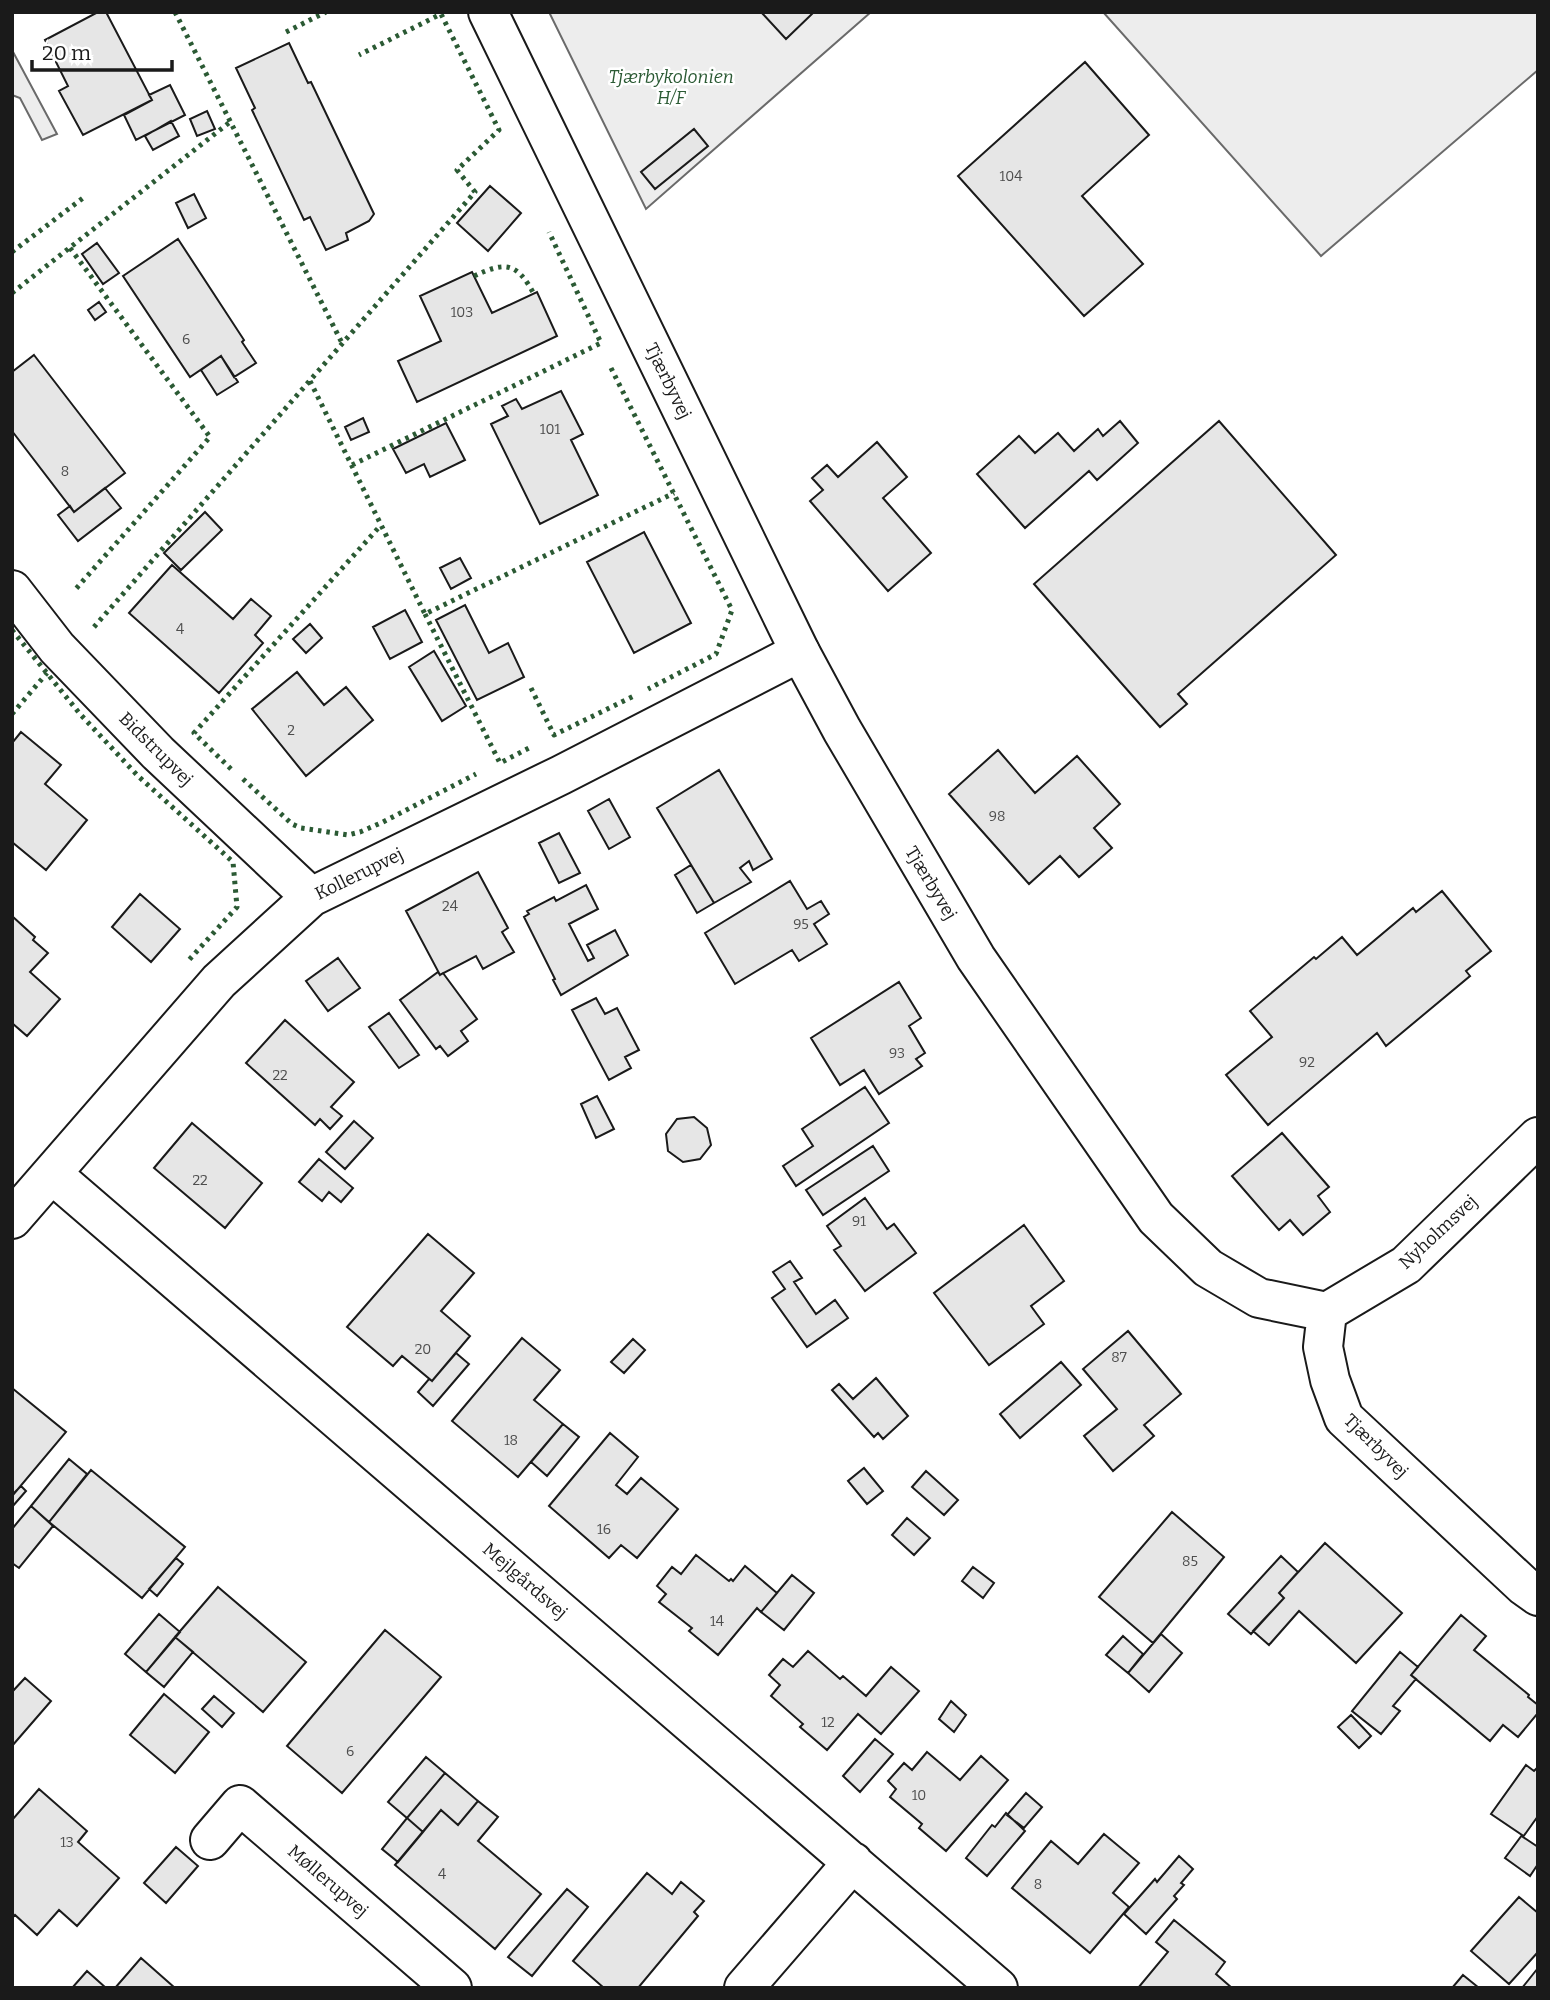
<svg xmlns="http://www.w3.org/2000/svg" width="1550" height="2000" font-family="Bitter,serif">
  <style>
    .green { fill: #ededed; stroke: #6a6a6a; stroke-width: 2 }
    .building { fill: #e6e6e6; stroke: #1a1a1a; stroke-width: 2 }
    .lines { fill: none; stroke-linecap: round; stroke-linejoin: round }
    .street-casing { stroke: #1a1a1a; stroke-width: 42 }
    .secondary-casing { stroke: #1a1a1a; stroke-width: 42 }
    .street { stroke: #fff; stroke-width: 38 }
    .secondary { stroke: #fff; stroke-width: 38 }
    .hedge { stroke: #2b5a34; stroke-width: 5; stroke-dasharray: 3.5 5; stroke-linecap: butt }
    .labels { text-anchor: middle; stroke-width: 5; stroke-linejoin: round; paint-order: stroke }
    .number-label { font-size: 14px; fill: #4d4d4d }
    .park-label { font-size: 18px; font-style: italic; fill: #2b5a34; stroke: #fff }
    .street-label { font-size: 18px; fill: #1a1a1a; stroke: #fff }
  </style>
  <rect width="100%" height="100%" fill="#fff"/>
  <path class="green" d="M549,12H871L646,209Z
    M1103,12H1538V70L1321,256Z
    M12,50L57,134L42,140L20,98L12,95Z"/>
  <path class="building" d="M98,12H106L152,100L83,135L59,91L68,86L45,40Z
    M761,12H814L786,39Z
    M289,43L308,83L311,82L374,214L369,221L346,233L348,240L326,250L310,217L304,220L252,110L255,108L236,68Z
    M1085,62L1149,135L1082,196L1143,264L1084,316L958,176Z
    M170,85L185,115L136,140L124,115L152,100L149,95Z
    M207,111L215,129L197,136L190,119Z
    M171,121L179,136L153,150L145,136Z
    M694,129L708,146L655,189L641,172Z
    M490,186L521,213L488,251L457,223Z
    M194,194L206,218L188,228L176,203Z
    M178,239L244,340L242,342L256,363L234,377L221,356L190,377L123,276Z
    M97,243L119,273L103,284L82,254Z
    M472,272L492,313L537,292L557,336L417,402L398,361L441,341L420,296Z
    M99,302L106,312L95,320L88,310Z
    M34,355L125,473L74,512L12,431V372Z
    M221,356L238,382L217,395L201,370Z
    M561,391L583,434L571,440L598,495L540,524L491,424L508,416L502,406L516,399L522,409Z
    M363,418L369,432L351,440L345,427Z
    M1120,421L1138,443L1097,480L1089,471L1025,528L977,474L1019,436L1035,453L1058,433L1074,451L1098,429L1103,436Z
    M1219,421L1336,555L1178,694L1187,704L1160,727L1034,584Z
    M446,423L465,460L430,477L424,464L406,473L393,449Z
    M877,442L907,477L883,498L931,553L888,591L810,501L823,490L812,478L827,465L838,477Z
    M105,488L121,508L78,541L58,515L70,506L74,512Z
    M205,512L222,530L181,570L164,553Z
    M644,532L691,623L634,653L587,562Z
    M460,558L471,578L451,589L440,568Z
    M172,565L233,619L251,599L271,616L255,635L263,643L219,693L129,613Z
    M465,605L489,653L508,643L524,677L477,700L436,620Z
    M405,610L422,642L390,659L373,627Z
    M310,624L322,638L306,653L293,639Z
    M434,651L466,706L442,721L409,667Z
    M297,672L324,705L346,687L373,720L306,776L252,709Z
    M21,732L61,765L45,784L87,820L46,870L12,842V743Z
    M998,750L1035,793L1077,756L1120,804L1094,828L1112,848L1079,877L1060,856L1029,884L949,794Z
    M719,770L772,859L753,870L749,861L740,868L751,882L714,903L657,808Z
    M609,799L630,837L609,849L588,811Z
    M559,833L580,873L559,883L539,843Z
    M691,865L714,903L697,913L675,875Z
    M478,872L508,928L502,932L514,952L483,969L476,956L440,975L406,911Z
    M790,881L807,909L821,901L829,914L814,924L827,944L799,961L792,950L735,984L705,933Z
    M586,885L598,909L569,924L588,961L594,958L587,945L615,930L628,955L561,995L553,980L555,979L524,917L529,914L527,911L554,897L556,901Z
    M1442,891L1491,951L1466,971L1470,976L1386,1046L1377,1033L1268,1125L1226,1075L1272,1037L1250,1011L1314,957L1316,959L1342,937L1357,955L1413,908L1416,912Z
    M140,894L180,929L151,962L112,927Z
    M12,916L35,937L33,940L48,953L30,972L60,999L27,1036L12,1023Z
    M338,958L360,988L328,1011L306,981Z
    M438,972L440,975L443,973L477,1019L461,1031L468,1041L448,1056L440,1046L436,1049L400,1000Z
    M899,982L921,1018L909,1026L925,1053L916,1059L922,1066L879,1094L864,1070L840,1085L811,1038Z
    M596,998L605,1014L617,1008L639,1050L625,1057L631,1068L609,1080L572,1010Z
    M389,1013L419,1055L399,1068L369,1027Z
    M285,1020L354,1082L331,1107L342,1116L330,1129L320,1119L315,1125L246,1063Z
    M865,1087L889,1123L796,1186L783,1166L813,1146L802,1129Z
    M597,1096L614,1129L596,1138L581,1104Z
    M694,1117L707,1128L711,1145L700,1159L683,1162L668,1151L666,1134L677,1119Z
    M354,1121L373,1138L345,1169L326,1152Z
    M192,1123L262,1183L225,1228L154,1168Z
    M1282,1133L1329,1187L1318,1196L1330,1212L1303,1235L1290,1220L1279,1230L1232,1176Z
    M873,1146L889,1171L823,1215L806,1190Z
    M319,1159L353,1188L341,1202L329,1192L322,1201L299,1182Z
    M865,1198L887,1229L894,1224L916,1253L865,1291L834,1250L841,1246L827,1226Z
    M1024,1225L1064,1281L1031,1306L1044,1324L989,1365L934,1293Z
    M428,1234L474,1273L441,1311L470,1336L432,1381L402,1356L393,1366L347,1327Z
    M790,1261L802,1278L794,1282L816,1314L835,1300L848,1318L807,1347L772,1298L785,1289L773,1272Z
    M1128,1331L1181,1394L1144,1425L1154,1436L1113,1471L1084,1436L1117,1409L1083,1369Z
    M522,1338L560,1370L534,1400L563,1424L518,1477L452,1421Z
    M633,1339L645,1350L624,1373L611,1362Z
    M456,1353L469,1364L433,1406L418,1392L429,1379L432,1381Z
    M1061,1362L1081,1385L1020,1438L1000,1414Z
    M876,1378L908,1416L883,1439L878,1433L874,1437L832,1390L839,1384L853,1399Z
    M12,1388L66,1432L13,1495H12Z
    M563,1424L579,1437L547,1476L531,1462Z
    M610,1433L638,1457L616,1485L627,1494L641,1478L678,1509L637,1558L621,1545L609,1558L549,1506Z
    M69,1459L87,1474L49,1522L31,1506Z
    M864,1468L883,1491L867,1504L848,1481Z
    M91,1470L185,1547L142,1598L49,1522Z
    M926,1471L958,1500L944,1515L912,1487Z
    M21,1486L26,1491L12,1507V1495Z
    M31,1506L53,1526L19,1568L12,1563V1529Z
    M1172,1512L1224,1557L1153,1643L1099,1597Z
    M907,1518L930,1538L914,1555L892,1535Z
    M1325,1543L1402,1613L1356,1663L1299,1611L1269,1645L1253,1631L1284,1598L1279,1593Z
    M696,1555L729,1581L731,1579L733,1581L745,1566L777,1593L761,1612L757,1608L718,1655L689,1631L692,1628L659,1602L666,1594L657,1586L672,1567L681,1574Z
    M1281,1556L1298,1572L1279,1593L1284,1598L1251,1634L1228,1614Z
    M176,1558L183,1564L157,1596L149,1589Z
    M973,1567L994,1583L983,1598L962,1581Z
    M792,1575L814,1593L784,1630L761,1612Z
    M218,1587L306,1662L263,1712L175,1637Z
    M159,1614L180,1632L146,1672L125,1654Z
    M1461,1615L1486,1636L1474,1650L1529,1695L1528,1697L1538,1705V1713L1518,1737L1503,1725L1490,1741L1411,1675Z
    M385,1630L441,1677L342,1793L287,1746Z
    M1161,1634L1182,1653L1149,1692L1128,1673Z
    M1123,1636L1143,1654L1128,1673L1106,1655Z
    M175,1637L193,1652L164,1687L146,1672Z
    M808,1651L840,1679L843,1676L866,1696L891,1667L919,1691L881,1734L858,1714L827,1750L800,1727L803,1724L771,1696L780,1685L769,1675L783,1659L793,1667Z
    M1400,1652L1418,1667L1411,1675L1416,1679L1393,1706L1400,1711L1381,1734L1352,1711Z
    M25,1678L51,1701L12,1746V1692Z
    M164,1694L209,1732L175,1773L130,1735Z
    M214,1696L234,1713L222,1727L202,1709Z
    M951,1701L966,1715L954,1732L939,1719Z
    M1351,1715L1371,1736L1359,1748L1338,1727Z
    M875,1739L893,1754L860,1792L843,1776Z
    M927,1752L960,1780L981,1756L1008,1780L946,1851L919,1828L922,1824L890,1797L896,1789L888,1781L904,1763L912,1770Z
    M426,1757L445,1773L407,1818L388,1802Z
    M1526,1765L1534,1771L1538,1767V1816L1523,1837L1538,1847V1864L1530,1876L1505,1858L1522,1835L1491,1814Z
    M445,1773L478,1801L458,1825L441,1810L423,1832L407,1818Z
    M39,1789L87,1831L78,1842L119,1878L77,1926L59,1910L37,1935L15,1915L12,1918V1820Z
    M1026,1793L1042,1807L1024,1828L1007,1815Z
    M478,1801L498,1817L478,1841L541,1894L495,1949L395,1865L441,1810L458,1825Z
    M1006,1813L1025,1831L987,1876L966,1858L992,1825L995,1827Z
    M407,1818L423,1832L398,1862L382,1849Z
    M1104,1834L1139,1863L1113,1893L1129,1907L1090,1953L1012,1888L1051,1841L1078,1864Z
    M176,1847L198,1866L166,1903L144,1883Z
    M1179,1856L1193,1869L1181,1883L1184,1885L1174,1896L1177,1899L1146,1934L1124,1914L1155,1879L1157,1882Z
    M647,1873L672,1894L681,1882L704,1901L694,1912L698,1916L638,1988H604L573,1961Z
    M567,1889L588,1907L532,1976L508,1957Z
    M1519,1897L1538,1913V1952L1509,1984L1471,1951Z
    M1174,1920L1225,1962L1216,1974L1232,1988H1138L1168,1952L1156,1942Z
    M141,1958L175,1988H115Z
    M1538,1968V1988H1522Z
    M87,1971L106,1988H72Z
    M1463,1975L1479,1988H1452Z"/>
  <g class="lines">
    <defs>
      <path id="street" d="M12,590L57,648L158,753L311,897
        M52,1174L998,1988
        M12,1219L219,981L311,897L561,775L800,652
        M210,1840L240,1805L452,1988
        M744,1988L853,1862"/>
      <path id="secondary" d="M488,12L800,652L842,730L976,958L1156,1218L1208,1268L1259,1298L1327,1312
        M1327,1312L1323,1347L1330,1380L1344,1418L1524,1586L1538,1596
        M1327,1312L1406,1265L1538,1137"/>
    </defs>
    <use href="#street" class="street-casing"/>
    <use href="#secondary" class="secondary-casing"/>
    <use href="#street" class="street"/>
    <use href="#secondary" class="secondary"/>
    <path class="hedge" d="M175,12L343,345
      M286,32L326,12
      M70,248L210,437L74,591
      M12,252L83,198
      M474,276C505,262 516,261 534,294
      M12,293L230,122
      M611,368L732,610L716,654L648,689
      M310,381L425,614L674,493
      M352,465L601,343L549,232
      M425,614L500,763L531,747
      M94,627L475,192L457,170L499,130L441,14L359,55
      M12,630L80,714L138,776L233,862L237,907L188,961
      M531,688L554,735L636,695
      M12,714L47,673
      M231,769L194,733L381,525
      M243,779L292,824L301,828L348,835L360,832L383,822L476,774"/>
  </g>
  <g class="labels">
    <g class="number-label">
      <text x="1011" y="181">104</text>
      <text x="462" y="317">103</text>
      <text x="186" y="344">6</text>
      <text x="550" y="434">101</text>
      <text x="65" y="476">8</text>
      <text x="180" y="634">4</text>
      <text x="291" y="735">2</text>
      <text x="997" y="821">98</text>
      <text x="450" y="911">24</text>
      <text x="801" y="929">95</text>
      <text x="897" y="1058">93</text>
      <text x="1307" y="1067">92</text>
      <text x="280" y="1080">22</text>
      <text x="200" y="1185">22</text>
      <text x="859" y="1226">91</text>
      <text x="423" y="1354">20</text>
      <text x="1119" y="1362">87</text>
      <text x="511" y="1445">18</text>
      <text x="604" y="1534">16</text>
      <text x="1190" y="1566">85</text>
      <text x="717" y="1626">14</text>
      <text x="828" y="1727">12</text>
      <text x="350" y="1756">6</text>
      <text x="919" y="1800">10</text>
      <text x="67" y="1847">13</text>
      <text x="442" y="1879">4</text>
      <text x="1038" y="1889">8</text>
    </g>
    <g class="park-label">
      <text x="671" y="83">Tjærbykolonien<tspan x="671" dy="21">H/F</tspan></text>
    </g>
    <g class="street-label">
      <text transform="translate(668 381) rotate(64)" y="6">Tjærbyvej</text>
      <text transform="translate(156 749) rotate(45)" y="6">Bidstrupvej</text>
      <text transform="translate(359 874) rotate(-26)" y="6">Kollerupvej</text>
      <text transform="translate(931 883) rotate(59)" y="6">Tjærbyvej</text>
      <text transform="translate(1438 1232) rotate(-43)" y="6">Nyholmsvej</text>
      <text transform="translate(1376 1446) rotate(45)" y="6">Tjærbyvej</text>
      <text transform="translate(525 1581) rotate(41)" y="6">Mejlgårdsvej</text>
      <text transform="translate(328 1881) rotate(41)" y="6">Møllerupvej</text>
    </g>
  </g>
  <rect width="1550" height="2000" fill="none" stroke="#1a1a1a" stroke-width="28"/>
  <path d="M32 60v10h140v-10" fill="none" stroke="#1a1a1a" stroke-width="3.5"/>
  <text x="42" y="60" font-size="21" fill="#1a1a1a" stroke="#ffffff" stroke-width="5" paint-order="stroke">20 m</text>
</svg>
